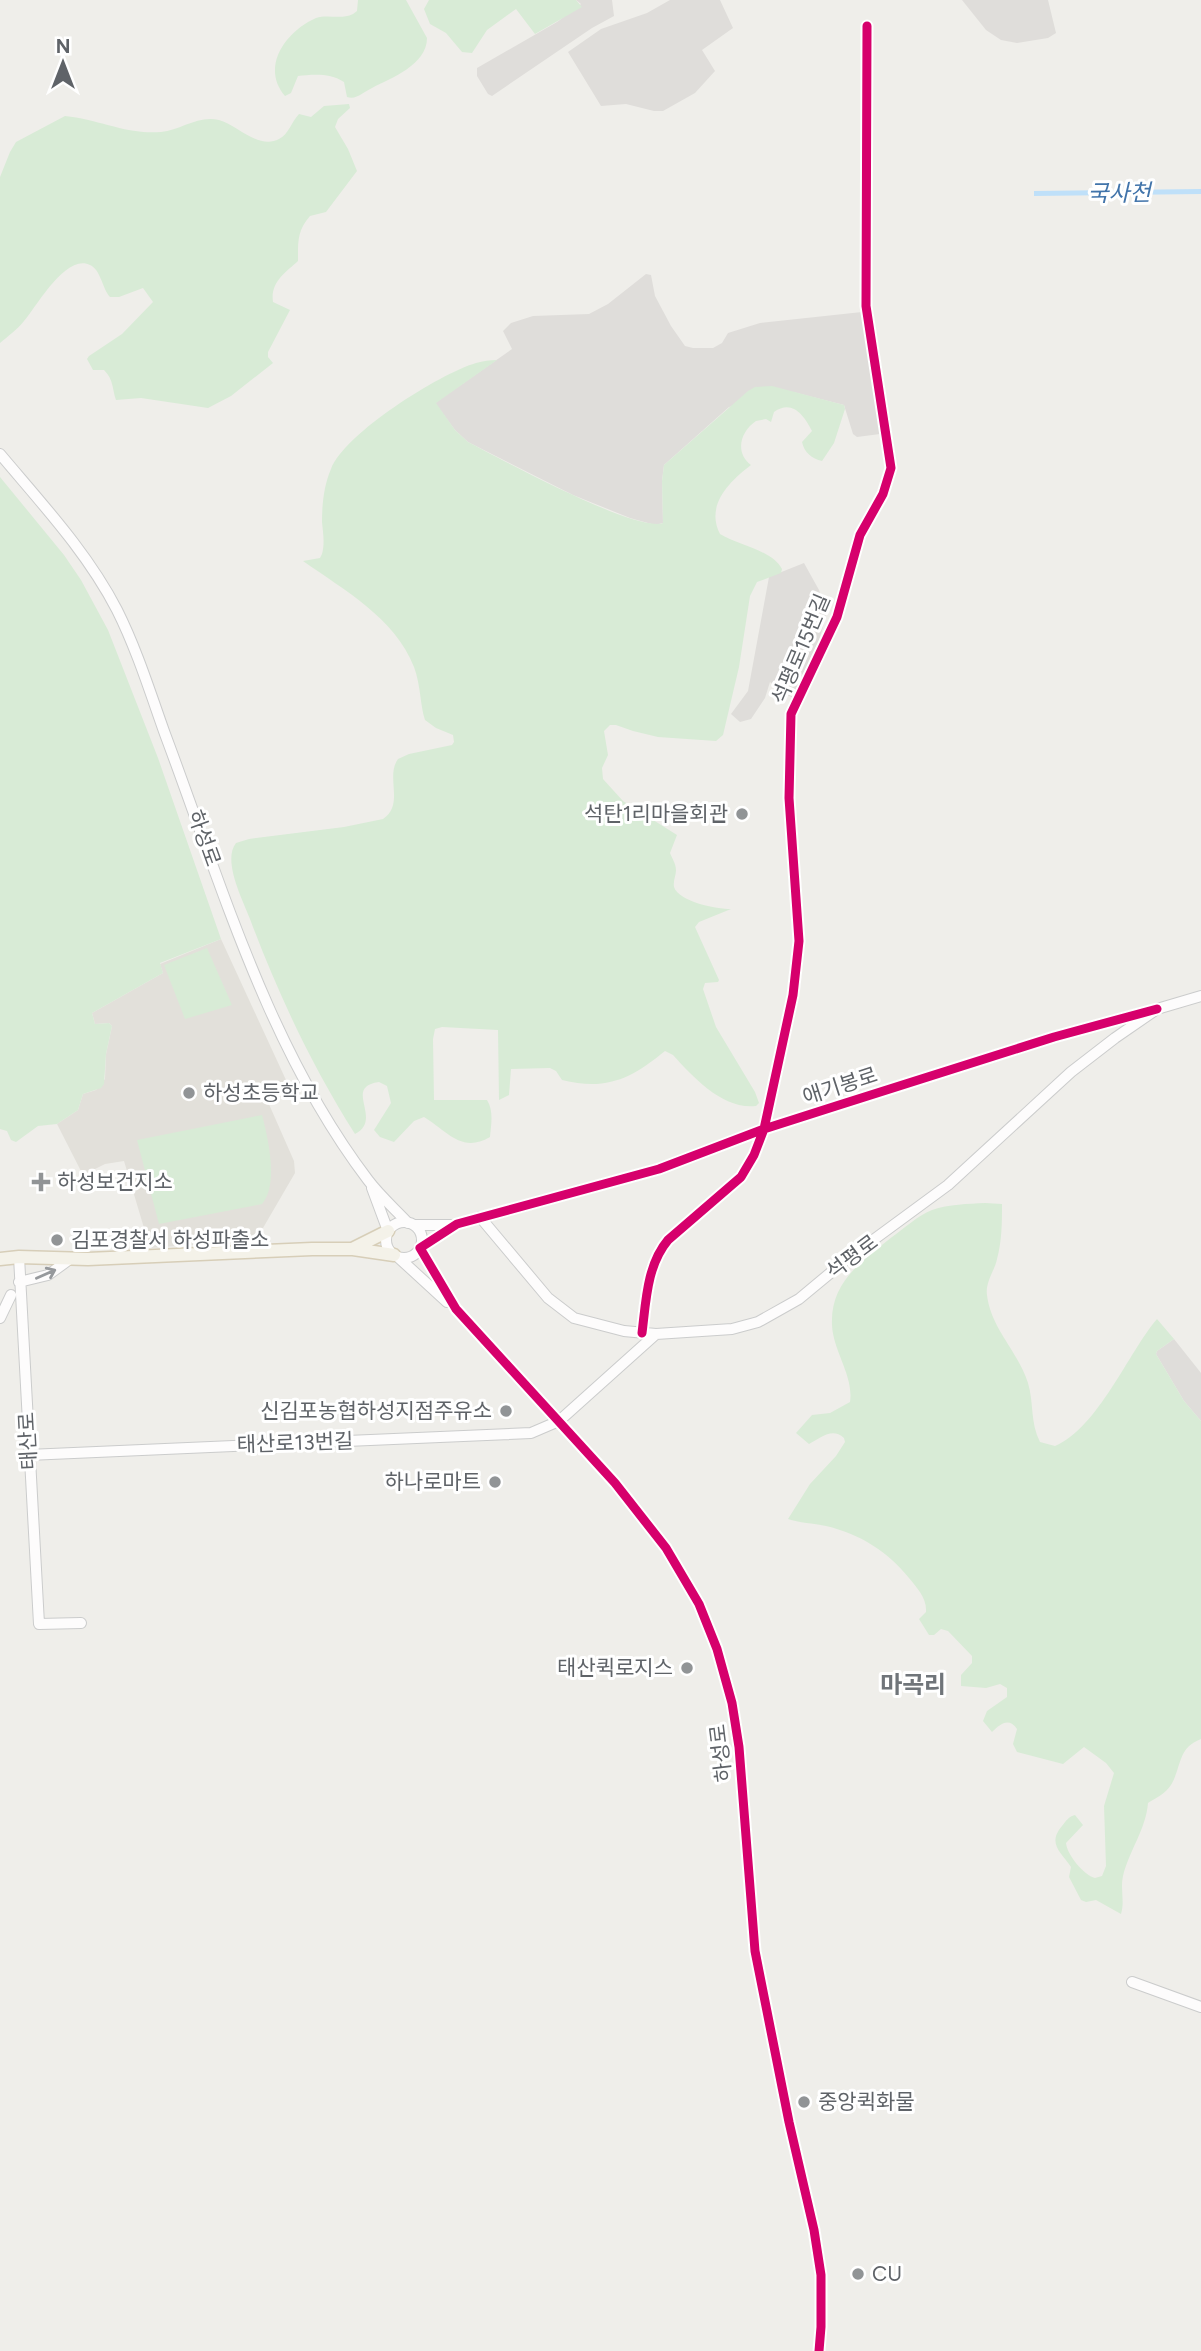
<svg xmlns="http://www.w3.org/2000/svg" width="1201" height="2351" font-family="Figtree,'Noto Sans KR',sans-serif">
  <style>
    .industrial { fill: #dfddda }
    .education { fill: #e2e0da }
    .green { fill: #d8ebd6 }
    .water { fill: #bfe0f9 }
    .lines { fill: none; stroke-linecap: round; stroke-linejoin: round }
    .minor-casing { stroke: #cbcccc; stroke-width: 12 }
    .major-casing { stroke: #d7ceb8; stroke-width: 15 }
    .minor { stroke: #fdfcfc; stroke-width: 10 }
    .major { stroke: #f4f2e9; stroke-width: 12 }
    .cycleway-casing { stroke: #fff; stroke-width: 13 }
    .cycleway { stroke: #d6006c; stroke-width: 9 }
    .oneway { stroke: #96999c }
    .poi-dot { fill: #919496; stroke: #fff; stroke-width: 2.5 }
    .labels { text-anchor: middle; stroke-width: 6; stroke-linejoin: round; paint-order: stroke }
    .street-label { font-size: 21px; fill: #5f6368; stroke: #fff }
    .poi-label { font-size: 21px; fill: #5f6368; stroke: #fff; text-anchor: start }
    .water-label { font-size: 23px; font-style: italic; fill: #4174aa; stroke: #fff }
    .quarter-label { font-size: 24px; font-weight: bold; fill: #70757a; stroke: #fff }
  </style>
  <rect width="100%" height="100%" fill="#efeeea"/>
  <path class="industrial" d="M576,0H612L614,16L592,28L492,96L488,94L477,76V68L557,22L581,4Z
    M670,0H720L733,28L702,50L715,71L695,93L663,111H654L626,104L601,106L568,52L601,29L647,13Z
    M962,0H1048L1056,33L1048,38L1017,43L1001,40L986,30Z
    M646,274L651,275L655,296L671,326L685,346L693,348H713L722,343L728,333L760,323L862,312L873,371L880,434L857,437L853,434L844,405L793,392L729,407L664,465L662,481L663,523L655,525L630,518L573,495L468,442L455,430L435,403L512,349L503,331L511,323L533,316L589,314L608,304Z
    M804,563L819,590L825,610L826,617L819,640L792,697L783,694L770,682L765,698L751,719L740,722L731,714L748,691L769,577Z
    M1174,1339L1201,1373V1421L1184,1401L1156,1354L1157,1351Z"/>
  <path class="education" d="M221,939L292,1093L268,1102L294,1161L295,1173L256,1240L150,1248L124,1161L105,1164L83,1175L57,1124L78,1110L83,1094L96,1090L105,1079L106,1054L112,1026L109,1023L95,1024L92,1013L163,973L160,964Z"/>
  <path class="green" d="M358,0H406L427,38C427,65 391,78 372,88C363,92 357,100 347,97L344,82C331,73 313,74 298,76L291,93L285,96C260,67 286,31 316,18C328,14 341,20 353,14L357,11Z
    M429,0H576L582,7L535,34L516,9L487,30L472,53L462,52L446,33L430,24L424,9Z
    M349,104L350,108L338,119L335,127L348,149L357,171L326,212L310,216C297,231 298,242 298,261C286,272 270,282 273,302L290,310L268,352V357L273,363L231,396L208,408L141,398L116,400C112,389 114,380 104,370H93L87,359L89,356L122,334L153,302L143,288L119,297H110C102,288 101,270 90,265C66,253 37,306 24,321C17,330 8,336 0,343V177L10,152L16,142L65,116C98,119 127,135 161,132C181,130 198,115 219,120C237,125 259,150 279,139C288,135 292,121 299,114L311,117L324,106Z
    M497,360L436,403L455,430L468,442C499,458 636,533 663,523L662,481L664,465L748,391L755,387L772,386L844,405L845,409L834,443L822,461C812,459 804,452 802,442L812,431C804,415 792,399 774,412L771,422L766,419L756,421C741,431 734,452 751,465C730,481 705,505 720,534C738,545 772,550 782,569L781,573L757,582L750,596L739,667L723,735L716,741L658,737L633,731L616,725H610L604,731L608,755L602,768L603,779L623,801L677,835L670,853C672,858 676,864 676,870C676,876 673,880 674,887C679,902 717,909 731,909L699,922L695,927L719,980L718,982L705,983L703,989L716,1027L755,1092L759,1103L756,1106C723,1110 693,1077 673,1055L665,1051C631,1079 606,1091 562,1080L556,1071L550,1068L511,1069L509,1095L499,1100L498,1030L442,1027L435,1029L433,1039L434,1100H487C494,1111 491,1125 490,1137C461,1154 446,1130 424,1117L414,1121L394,1142L380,1137L374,1130L391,1103L387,1086L379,1082C342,1087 384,1119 355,1134C312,1066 278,994 250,919C243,900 222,861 236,843L249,839L344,827L383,819C405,804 385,777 398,759L409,754L452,745L454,742L453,735L436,728L425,720C420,705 421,686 414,667C395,618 344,590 303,561L320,558L322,554C325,543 323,533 322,522C322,504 324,485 331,469C345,433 439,374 476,363C483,361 490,360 497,360Z
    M0,477L64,555L81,580L108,630L158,758L221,939L160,963L163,973L92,1013L95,1024L109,1023L112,1026L106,1054L104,1084L101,1088L83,1094L78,1110L57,1124L38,1126L16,1142L11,1140L7,1131L0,1129Z
    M207,948L232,1005L185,1019L164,965Z
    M262,1115C268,1138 279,1184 262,1204L159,1224L137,1140Z
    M985,1203L1002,1204C1002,1222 1002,1241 997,1259C995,1270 985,1282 987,1295C991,1329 1018,1351 1028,1383C1034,1403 1030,1423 1040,1442L1055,1446C1098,1428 1128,1353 1157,1319L1174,1339L1157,1351L1156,1354L1184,1401L1201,1421V1739C1177,1748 1182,1767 1171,1785C1166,1793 1156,1798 1148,1803C1146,1829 1129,1851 1123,1876C1120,1889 1125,1901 1121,1914L1096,1900L1086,1902L1081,1900L1069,1877L1071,1867C1061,1852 1047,1844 1062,1826C1066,1821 1068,1817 1075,1815L1083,1825L1066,1843C1067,1855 1084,1875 1095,1878L1102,1876L1106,1866L1104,1806L1114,1773L1106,1763L1084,1747L1063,1764L1017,1752L1013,1744L1017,1729C1009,1717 1000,1724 992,1732L983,1721L987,1711L1007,1697V1688L1000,1684L986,1688L961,1686V1675L972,1663V1656L948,1631L941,1629L934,1635H929L919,1619L926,1612C927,1598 917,1588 909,1578C887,1551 860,1534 826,1526C813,1523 799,1523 788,1519L810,1484L836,1456L845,1442L844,1438C832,1427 821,1438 809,1444L796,1433L812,1415L830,1413L850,1402C854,1376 833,1351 832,1325C830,1282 862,1261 892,1237C905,1228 917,1216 932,1210C949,1204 968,1204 985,1203Z"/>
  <path class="water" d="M1201,189V194L1034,196V191Z"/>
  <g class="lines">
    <defs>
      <path id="minor" d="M0,454C42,504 87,552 117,610C137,650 150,692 165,734C222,886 269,1050 368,1180C380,1196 395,1209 408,1223
        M372,1188L388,1231
        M480,1217L548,1298L574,1318L624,1331L656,1334L732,1329L758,1322L799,1299L846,1260L948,1185L1071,1072L1115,1038L1157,1009L1201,996
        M386 1240a18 18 0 1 1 36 0a18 18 0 1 1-36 0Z
        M414,1225H453
        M19,1257L39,1624L81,1623
        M399,1258L447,1302
        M19,1282L48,1275L70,1259
        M0,1318L11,1295
        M642,1333C646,1301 647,1265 668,1240L741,1177L754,1155L764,1129L793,995L799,941L789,798L791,714L837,617L860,535L883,494L891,468L866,306L867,26
        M28,1455L531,1433L559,1421L656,1334
        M1132,1982L1201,2007
        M819,2351L821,2327V2275L814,2230L789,2122L755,1951L739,1747L732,1703L717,1649L699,1604L666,1548L615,1483L456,1309L420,1248L457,1224L659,1169L764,1129L836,1106L1054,1037L1157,1009"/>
      <path id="major" d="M354,1248L388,1231
        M0,1259L19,1257L88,1259L312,1249H353L394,1255"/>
    </defs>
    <use href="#minor" class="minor-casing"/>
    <use href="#major" class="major-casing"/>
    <use href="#minor" class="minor"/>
    <use href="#major" class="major"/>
    <defs>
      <path id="cycleway" d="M642,1333C646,1301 647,1265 668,1240L741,1177L754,1155L764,1129L793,995L799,941L789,798L791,714L837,617L860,535L883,494L891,468L866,306L867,26
        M819,2351L821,2327V2275L814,2230L789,2122L755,1951L739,1747L732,1703L717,1649L699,1604L666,1548L615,1483L456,1309L420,1248L457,1224L659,1169L764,1129L836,1106L1054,1037L1157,1009"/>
    </defs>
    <use href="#cycleway" class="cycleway-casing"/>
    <use href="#cycleway" class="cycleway"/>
  </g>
  <defs><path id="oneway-shaft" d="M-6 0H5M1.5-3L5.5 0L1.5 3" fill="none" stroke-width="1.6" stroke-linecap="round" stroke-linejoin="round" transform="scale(1.75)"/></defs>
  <use class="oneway" href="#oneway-shaft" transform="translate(46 1274) rotate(-24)"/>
  <g class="poi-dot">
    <circle cx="742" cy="814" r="7"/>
    <circle cx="189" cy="1093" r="7"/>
    <path d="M37.5 1171.5h7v7h7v7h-7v7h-7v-7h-7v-7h7z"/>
    <circle cx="57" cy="1240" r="7"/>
    <circle cx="506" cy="1411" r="7"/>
    <circle cx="495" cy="1482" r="7"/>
    <circle cx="687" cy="1668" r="7"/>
    <circle cx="804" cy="2102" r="7"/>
    <circle cx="858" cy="2274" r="7"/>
  </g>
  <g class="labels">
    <g class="street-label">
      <text transform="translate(801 649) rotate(-67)" y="7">석평로15번길</text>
      <text transform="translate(204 838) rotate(70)" y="7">하성로</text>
      <text transform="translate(840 1086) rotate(-18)" y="7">애기봉로</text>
      <text transform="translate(852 1257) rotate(-37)" y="7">석평로</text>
      <text transform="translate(28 1441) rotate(-93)" y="7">태산로</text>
      <text transform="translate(295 1443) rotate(-2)" y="7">태산로13번길</text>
      <text transform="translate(721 1753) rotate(-97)" y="7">하성로</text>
    </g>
    <g class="poi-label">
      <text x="728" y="821" text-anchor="end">석탄1리마을회관</text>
      <text x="203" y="1100">하성초등학교</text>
      <text x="57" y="1189">하성보건지소</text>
      <text x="71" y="1247">김포경찰서 하성파출소</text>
      <text x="492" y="1418" text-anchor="end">신김포농협하성지점주유소</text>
      <text x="481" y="1489" text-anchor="end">하나로마트</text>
      <text x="673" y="1675" text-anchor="end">태산퀵로지스</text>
      <text x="818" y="2109">중앙퀵화물</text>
      <text x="872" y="2281">CU</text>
    </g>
    <g class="water-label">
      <text transform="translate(1119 193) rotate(-1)" y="8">국사천</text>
    </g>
    <g class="quarter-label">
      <text x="913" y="1693">마곡리</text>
    </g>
  </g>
  <g transform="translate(63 63)" stroke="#ffffff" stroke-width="5" paint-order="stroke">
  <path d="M0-5L12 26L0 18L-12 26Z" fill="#5f6368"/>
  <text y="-10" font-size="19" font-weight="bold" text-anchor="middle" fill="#5f6368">N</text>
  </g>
</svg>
